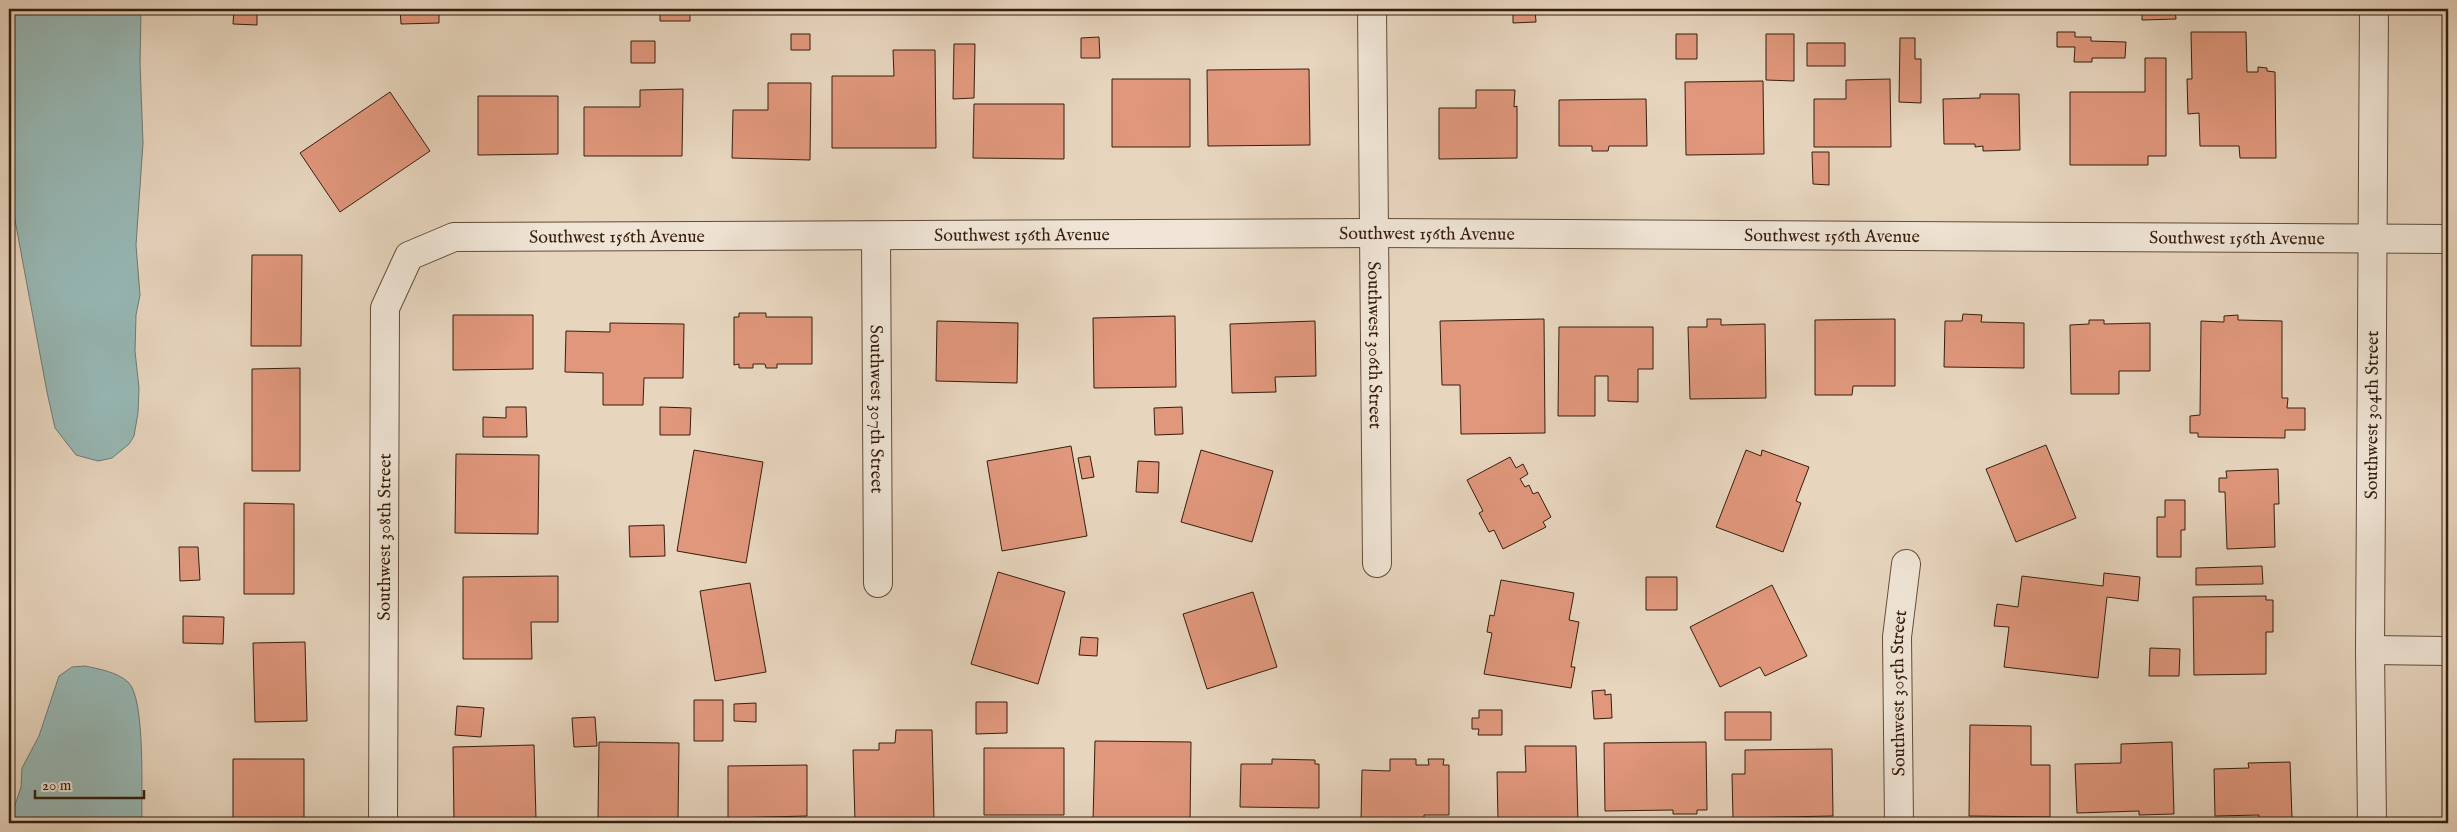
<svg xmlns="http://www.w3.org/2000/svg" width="2457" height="832" font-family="'IM FELL English',serif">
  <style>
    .water { fill: #97b8b5; stroke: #707a72 }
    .building { fill: #e0977c; stroke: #361e0d }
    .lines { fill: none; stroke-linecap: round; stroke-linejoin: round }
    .minor-casing { stroke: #624c39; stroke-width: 30 }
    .minor { stroke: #efe4d5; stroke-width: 28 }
    .labels { text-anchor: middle; stroke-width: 4; stroke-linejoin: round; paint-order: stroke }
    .street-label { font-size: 18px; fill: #361e0d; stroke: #efe4d5 }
  </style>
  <rect width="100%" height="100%" fill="#e7d5be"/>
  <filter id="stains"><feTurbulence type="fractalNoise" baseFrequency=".004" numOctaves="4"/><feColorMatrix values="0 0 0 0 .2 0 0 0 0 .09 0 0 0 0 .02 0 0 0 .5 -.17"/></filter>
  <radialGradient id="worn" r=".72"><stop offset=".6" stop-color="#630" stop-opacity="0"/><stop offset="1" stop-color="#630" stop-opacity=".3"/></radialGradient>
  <path class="water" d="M9,9H141L140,64L143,143L136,245L140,295L136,315L135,351L139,388L138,413L134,436L129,444L112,458L98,461L76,455L55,428L47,392L9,188Z
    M85,666C99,669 117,672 128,682C146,698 141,797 142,823H9L21,787L22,768L39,736L59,676L72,667Z"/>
  <path class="building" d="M234,9H257V25L233,24Z
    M334,9H369V10H334Z
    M400,9H439V23L401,24Z
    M660,9H690V21H660Z
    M1437,9H1535L1536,22L1513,23V9Z
    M2022,9H2047V13H2022Z
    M2142,9H2175L2176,19L2142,20Z
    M2197,9H2222V12L2197,11Z
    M2057,32H2075V37H2091V41L2126,42L2125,58H2092V62H2074L2075,47H2057Z
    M2191,32H2246L2247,72H2258V67L2267,68V71L2275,72L2276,158H2240L2239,146H2200L2199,113L2188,114L2187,79H2192Z
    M791,34H810V50H791Z
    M1676,34H1697V59H1676Z
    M1766,34H1794V81L1766,80Z
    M1099,37L1100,58H1081V38Z
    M1900,38H1915V59H1921V103L1899,102Z
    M631,41H655V63H631Z
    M1807,43H1845V66H1807Z
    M954,44H975L974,98L953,99Z
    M893,50H935L936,148H832V76H894Z
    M2145,58H2166V156H2148V165H2070V92H2145Z
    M1309,69L1310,145L1208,146L1207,70Z
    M1112,79H1190V147H1112Z
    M1890,79L1891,147H1814V99H1846V80Z
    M1763,81L1764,154L1686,155L1685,82Z
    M768,83H811L810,160L732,158L733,110H768Z
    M683,89L682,156H584V107H640V90Z
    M1476,90H1515L1514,107L1517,106V158L1439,159V108H1476Z
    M390,92L430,151L340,212L300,153Z
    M1980,94H2019L2020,150L1983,151V146L1975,147V144H1944L1943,99L1980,98Z
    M478,96H558V154L478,155Z
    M1646,99L1647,146H1609L1608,151H1592V146H1559V100Z
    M974,104H1064V159L973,158Z
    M1812,152H1829V185L1813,184Z
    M252,255H302L301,346H251Z
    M739,313H766V317H812V364H777V368H766L765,364H753V368H739V364L734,365V317H739Z
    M1963,314L1982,315L1981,322L2024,323V368L1944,367L1945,321H1962Z
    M453,315H533V369L453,370Z
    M2238,315V320L2282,321V398H2288L2287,408H2305V430H2285V438L2198,437V433H2190V416L2200,415L2201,321L2224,322V316Z
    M1175,316L1176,387L1094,388L1093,318Z
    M1544,319L1545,433L1461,434L1460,385H1442L1440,321Z
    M1707,319H1721V325L1765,324L1766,398L1690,399L1688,327H1707Z
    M1895,319V386H1853L1852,395H1815V320Z
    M2089,320H2104V324L2150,323V371H2119V394H2071L2070,325L2089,324Z
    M937,321L1018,323L1017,383L936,381Z
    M1315,321L1316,376L1275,377L1276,392L1232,393L1230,324Z
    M610,323L684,324L683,378H644L643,405H603V373L565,372L566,331L610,332Z
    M1559,327H1653V369H1638V402L1608,401V376H1595V416H1558Z
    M300,368V471H252V369Z
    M506,407H526L527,437H483V417L506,418Z
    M660,407L691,408L690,435H660Z
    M1182,407L1183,434L1155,435L1154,408Z
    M2046,445L2076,518L2016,542L1986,469Z
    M1071,446L1087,536L1002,551L987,461Z
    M694,450L763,462L746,563L677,551Z
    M1201,450L1273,471L1252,542L1181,522Z
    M1746,450L1761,456L1762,450L1809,467L1796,501L1801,503L1783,552L1716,527Z
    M456,454L539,455L538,534L455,533Z
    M1090,456L1094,477L1082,479L1078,458Z
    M1510,457L1516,468L1523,464L1528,474L1520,479L1525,487L1529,485L1533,494L1538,492L1551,517L1543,522L1546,527L1503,549L1494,530L1489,532L1479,513L1483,511L1467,480Z
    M1138,461L1159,462L1158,493L1136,492Z
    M2278,469L2279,504H2274L2275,547L2227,549L2225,492H2219V478H2227L2226,471Z
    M2165,500H2185V530H2181V557H2157V517H2165Z
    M244,503L294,504V594H244Z
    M664,525L665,556L630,557L629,526Z
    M179,547H198L200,580L180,581Z
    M2262,566L2263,584L2196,585V568Z
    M998,572L1065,592L1038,684L971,664Z
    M2104,573L2140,577L2138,601L2107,597L2098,678L2004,667L2009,627L1994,626L1997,604L2018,607L2022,576L2103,586Z
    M558,576V622H531L532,659H463V577Z
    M1646,577H1677V610H1646Z
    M1501,580L1574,593L1569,620L1579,622L1571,667H1575L1571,688L1484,674L1492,633L1487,632L1490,615L1494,616Z
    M750,583L766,672L715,681L700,591Z
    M1772,585L1807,656L1765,676L1760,667L1720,687L1690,627Z
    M1253,592L1277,667L1207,689L1183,614Z
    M2266,596V600H2273V632H2266V674L2194,675L2193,597Z
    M183,616L224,617L223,644L183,643Z
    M1081,637L1098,638L1097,656L1079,655Z
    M305,642L307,721L255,722L253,643Z
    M2150,648L2180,649L2179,676H2149Z
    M1605,690V695L1611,694L1612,718L1594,719L1592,691Z
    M694,700H723V741H694Z
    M976,702H1007V733L976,734Z
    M756,703V722L734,721V704Z
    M457,706L484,708L481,737L455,735Z
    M1479,710H1502V735H1478L1479,729H1472V718H1479Z
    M1725,712H1771V740H1725Z
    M595,717L597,746L574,747L572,718Z
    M1970,725L2031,726V765H2050V817L1969,816Z
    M896,730H932L934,820L855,821L853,750H879V743H895Z
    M1095,741L1191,742L1190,823L1093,821Z
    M599,742L679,743L678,818H598Z
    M1706,742L1707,810H1697V814H1673V810L1605,811L1604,743Z
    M2172,742L2174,814L2139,815V811L2077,813L2075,764L2121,763V744Z
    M534,745L536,819L454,821L453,747Z
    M1525,746H1576L1578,822H1544V818L1498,819L1497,772H1526Z
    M984,748H1064V815H984Z
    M1832,749L1833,816L1733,818L1732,774H1745V750Z
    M233,759H304V823H233Z
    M1272,759L1315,760V764H1319V808L1240,807L1241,764H1272Z
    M1390,759H1416V765H1429L1428,759H1444L1443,765H1449V815H1424V823H1361L1362,770L1390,771Z
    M2290,762L2292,818L2259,819V815L2215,816L2214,769L2249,768L2248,763Z
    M807,765V816L728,818V766Z"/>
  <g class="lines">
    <defs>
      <g id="minor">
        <path id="s1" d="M1372,9L1377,563"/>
        <path id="s2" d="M876,237L878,583"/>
        <path d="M2370,650L2448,651"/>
        <path id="s3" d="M383,823L385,308L409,256L454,237L1375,233L2448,239"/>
        <path id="s4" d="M1899,823L1897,637L1906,564"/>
        <path id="s5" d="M2372,823L2370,650L2374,9"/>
      </g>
    </defs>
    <use href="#minor" class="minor-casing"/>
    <use href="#minor" class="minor"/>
  </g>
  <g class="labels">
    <g class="street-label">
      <text dy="6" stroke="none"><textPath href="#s3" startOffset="1594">Southwest 156th Avenue</textPath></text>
      <text dy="6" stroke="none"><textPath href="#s3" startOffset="1189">Southwest 156th Avenue</textPath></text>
      <text dy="6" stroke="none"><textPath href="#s3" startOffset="1999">Southwest 156th Avenue</textPath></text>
      <text dy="6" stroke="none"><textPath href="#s3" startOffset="784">Southwest 156th Avenue</textPath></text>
      <text dy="6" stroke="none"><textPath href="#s3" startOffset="2404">Southwest 156th Avenue</textPath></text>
      <text dy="6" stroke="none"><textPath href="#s1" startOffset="336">Southwest 306th Street</textPath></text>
      <text dy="6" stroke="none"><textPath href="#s2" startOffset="172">Southwest 307th Street</textPath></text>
      <text dy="6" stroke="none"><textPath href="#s5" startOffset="408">Southwest 304th Street</textPath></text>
      <text dy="6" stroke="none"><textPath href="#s3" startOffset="286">Southwest 308th Street</textPath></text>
      <text dy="6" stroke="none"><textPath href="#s4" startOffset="130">Southwest 305th Street</textPath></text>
    </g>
  </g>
  <rect width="2457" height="832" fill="none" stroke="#e7d5be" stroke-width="30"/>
  <rect x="10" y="10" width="2437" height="812" fill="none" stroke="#361e0d" stroke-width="2.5"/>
  <rect x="15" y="15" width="2427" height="802" fill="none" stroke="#361e0d"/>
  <path d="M35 790v8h109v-8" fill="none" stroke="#361e0d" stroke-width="2.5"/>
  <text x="42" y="790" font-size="15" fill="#361e0d" stroke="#efe4d5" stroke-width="4" paint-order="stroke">20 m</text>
  <rect width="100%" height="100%" filter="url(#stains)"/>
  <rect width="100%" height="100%" fill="url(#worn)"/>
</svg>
